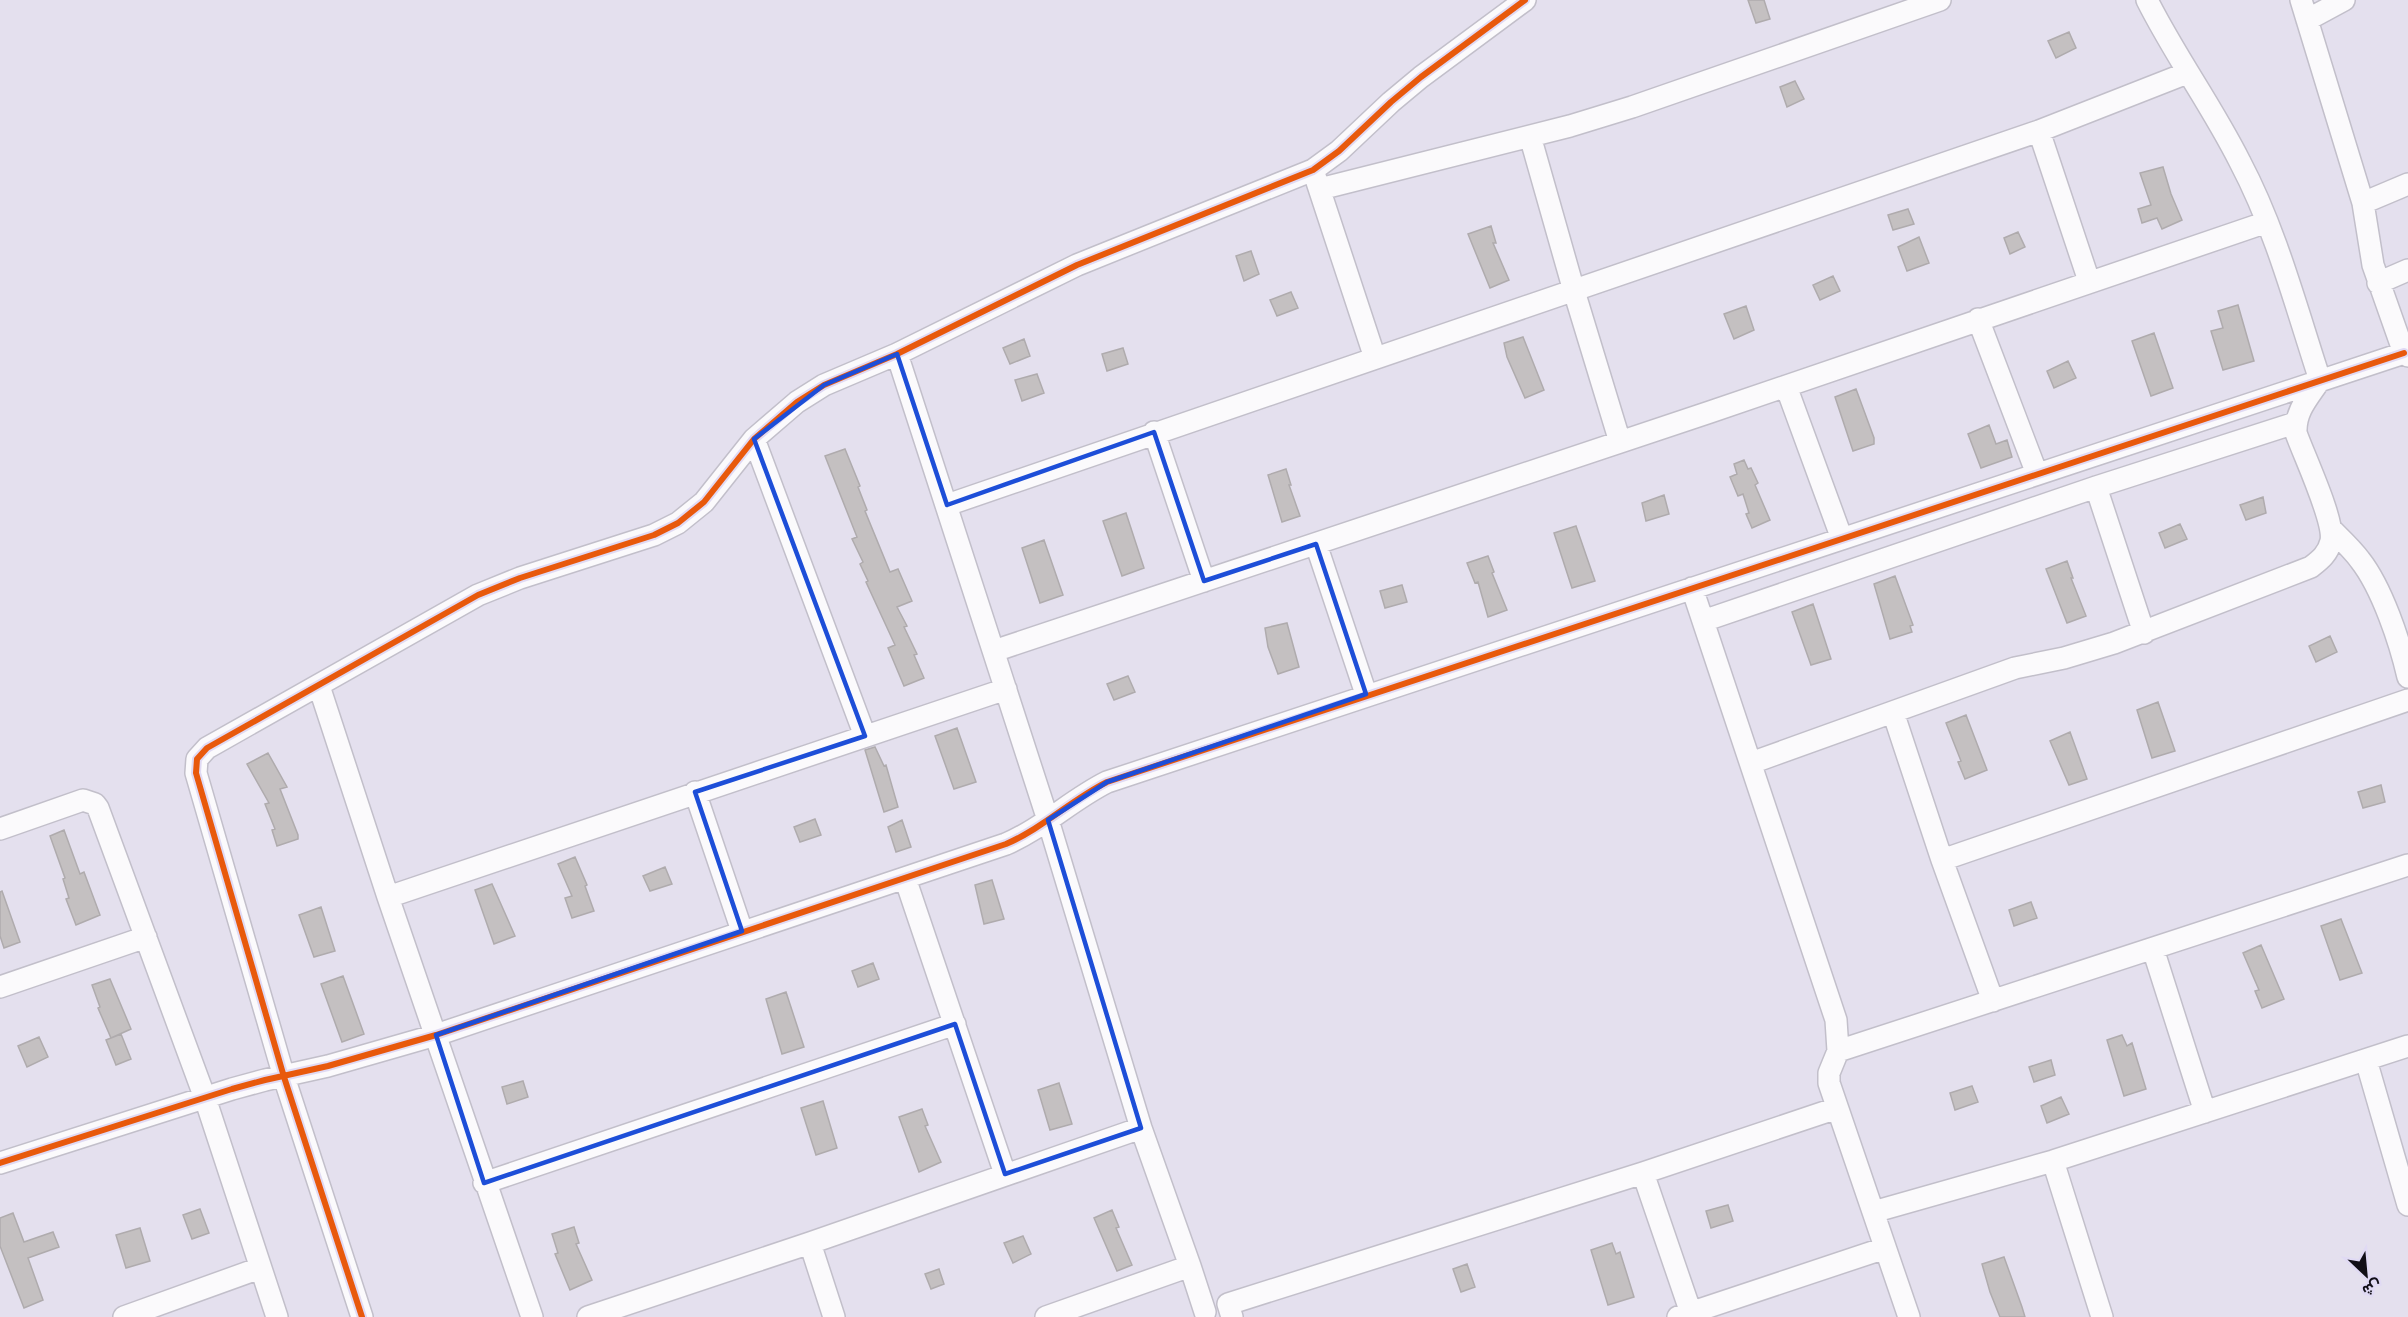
<svg xmlns="http://www.w3.org/2000/svg" width="2408" height="1317" font-family="'Varela Round',Vazirmatn,sans-serif">
  <style>
    .building { fill: #c4c0c1; stroke: #afabad; stroke-width: 1.5 }
    .lines { fill: none; stroke-linecap: round; stroke-linejoin: round }
    .minor-casing { stroke: #c2bfca; stroke-width: 24 }
    .minor { stroke: #fbfafc; stroke-width: 21 }
    .cycleway-casing { stroke: #e0daf4; stroke-width: 10 }
    .cycleway { stroke: #e8590c; stroke-width: 6 }
    .marked { fill: none; stroke: #1d4ed8; stroke-width: 4.5; stroke-linejoin: round }
  </style>
  <rect width="100%" height="100%" fill="#e4e0ee"/>
  <path class="building" d="M1748,0H1764L1770,19L1756,23Z
    M2069,32L2076,48L2056,58L2048,41Z
    M1795,81L1804,99L1787,107L1780,87Z
    M2163,167L2171,194L2182,220L2162,229L2157,218L2142,223L2138,209L2151,205L2140,173Z
    M1908,209L1914,224L1893,230L1888,215Z
    M1491,226L1496,243H1493L1509,280L1490,288L1468,234Z
    M2018,232L2025,247L2010,254L2004,238Z
    M1919,237L1929,263L1907,271L1898,247Z
    M1251,251L1259,274L1244,281L1236,256Z
    M1833,276L1840,291L1820,300L1813,285Z
    M1291,292L1298,308L1277,316L1270,300Z
    M2238,305L2254,361L2223,370L2211,331L2223,328L2218,311Z
    M1746,306L1754,330L1734,339L1724,314Z
    M2154,333L2173,388L2151,396L2132,341Z
    M1523,337L1544,390L1525,398L1507,357L1504,343Z
    M1024,339L1030,356L1010,364L1003,348Z
    M1123,348L1128,364L1107,371L1102,354Z
    M2068,361L2076,378L2054,388L2047,371Z
    M1037,374L1044,393L1022,401L1015,380Z
    M1856,389L1874,438V444L1853,451L1835,397Z
    M1989,425L1996,444L2007,440L2012,457L1981,468L1968,434Z
    M845,449L860,486L858,487L867,510L865,511L890,572L898,569L912,601L897,607L907,626L904,627L917,654L914,655L924,678L904,686L888,648L895,645L866,582L868,581L860,564L863,562L852,539L857,537L825,456Z
    M1744,460L1748,469L1751,468L1758,483L1755,485L1770,520L1752,528L1746,514L1749,513L1743,494L1738,496L1730,477L1737,474L1734,464Z
    M1286,469L1291,485H1289L1300,516L1282,522L1268,475Z
    M1664,495L1669,514L1646,521L1642,503Z
    M2263,497L2266,513L2246,520L2240,505Z
    M1126,513L1144,568L1122,576L1103,521Z
    M2180,524L2187,539L2165,548L2159,533Z
    M1576,526L1595,581L1572,588L1554,533Z
    M1044,540L1063,595L1040,603L1022,548Z
    M1488,556L1494,572L1492,573L1507,610L1488,617L1478,582L1475,583L1467,563Z
    M2067,561L2073,578H2071L2086,616L2067,623L2046,569Z
    M1895,576L1913,625L1910,626L1912,632L1890,639L1874,584Z
    M1402,585L1407,602L1385,608L1380,591Z
    M1813,604L1831,659L1811,665L1792,612Z
    M1287,623L1299,667L1278,674L1268,647L1265,628Z
    M2330,636L2337,652L2316,662L2309,646Z
    M1128,676L1135,692L1114,700L1107,684Z
    M2158,702L2175,751L2152,758L2137,710Z
    M1966,715L1987,770L1965,779L1958,762L1961,761L1946,723Z
    M957,728L976,782L954,789L935,736Z
    M2070,732L2087,779L2069,785L2050,741Z
    M875,747L884,766L886,765L898,807L884,812L865,750Z
    M268,753L287,787L280,789L298,835V839L277,846L272,830L275,829L265,804L269,803L247,764Z
    M2381,785L2385,802L2363,808L2358,792Z
    M815,819L821,835L800,842L794,827Z
    M902,820L911,847L896,852L888,827Z
    M64,830L80,874L84,872L100,915L76,925L66,899L69,898L63,879L65,878L50,836Z
    M575,857L587,885L585,886L594,911L572,918L565,898L572,896L558,864Z
    M665,867L672,884L650,891L643,876Z
    M992,880L1004,919L984,924L975,885Z
    M492,884L515,936L494,944L475,890Z
    M2,891L20,942L4,948L0,936V892Z
    M2031,902L2037,918L2014,926L2009,910Z
    M321,907L335,951L314,957L299,915Z
    M2341,919L2362,973L2340,980L2321,926Z
    M2261,945L2284,999L2262,1008L2255,991L2259,990L2243,953Z
    M873,963L879,979L858,987L852,971Z
    M343,976L364,1034L342,1042L321,984Z
    M110,979L131,1029L111,1038L98,1008L100,1007L92,985Z
    M786,992L804,1047L782,1054L766,999Z
    M121,1034L131,1059L116,1065L106,1040Z
    M2122,1035L2127,1046L2132,1043L2146,1089L2124,1096L2107,1040Z
    M39,1037L48,1057L27,1067L18,1046Z
    M2051,1060L2055,1075L2034,1082L2029,1067Z
    M523,1081L528,1097L507,1104L502,1087Z
    M1059,1083L1072,1124L1050,1130L1038,1090Z
    M1972,1086L1978,1102L1955,1110L1950,1093Z
    M2061,1097L2069,1114L2047,1123L2041,1106Z
    M823,1101L837,1148L816,1155L801,1108Z
    M922,1109L928,1125L925,1126L941,1162L919,1172L899,1117Z
    M1728,1205L1733,1221L1711,1228L1706,1211Z
    M200,1209L209,1233L192,1239L183,1215Z
    M1112,1210L1119,1227L1116,1228L1132,1265L1117,1271L1094,1218Z
    M13,1213L24,1242L53,1232L59,1247L28,1258L43,1300L24,1308L0,1246V1218Z
    M574,1227L579,1243L576,1244L592,1280L570,1290L555,1254L558,1253L552,1234Z
    M140,1228L150,1261L126,1268L116,1235Z
    M1023,1236L1031,1254L1013,1263L1004,1243Z
    M1612,1243L1616,1254L1620,1252L1634,1297L1608,1305L1591,1250Z
    M2004,1257L2022,1307L2025,1317H2000L1990,1292L1982,1264Z
    M1467,1264L1475,1287L1461,1292L1453,1269Z
    M939,1269L944,1284L931,1289L925,1274Z"/>
  <g class="lines">
    <defs>
      <path id="minor" d="M2301,0L2363,203L2373,265L2404,353L2408,356
        M2307,20L2344,0
        M2039,131L2089,281
        M1530,136L1574,291L1620,442
        M1315,176L1375,358
        M1320,189L1570,126L1632,107L1940,0
        M2363,203L2408,184
        M2378,283L2408,270
        M1978,319L2037,474
        M897,354L1048,820L1141,1128L1190,1266L1046,1317
        M1786,386L1842,539
        M1154,432L1204,581
        M754,439L865,736
        M2096,487L2144,633
        M947,505L2039,131L2187,73
        M2331,529C2341,539 2352,549 2360,560C2382,588 2400,642 2408,677
        M1316,544L1366,694
        M1692,588L1836,1020L1838,1051L1829,1073V1083L1909,1317
        M1703,621L2096,487L2295,423
        M994,651L1710,412L2267,222
        M319,686L388,897L532,1317
        M1893,712L1942,860L1993,1001
        M1751,763L2015,668L2064,658L2114,643L2311,567C2320,560 2328,554 2331,541C2335,521 2304,456 2296,433C2295,411 2308,398 2320,380C2296,307 2276,230 2240,162C2212,106 2175,56 2147,0
        M695,792L742,931
        M0,829L83,800L95,804L98,808L205,1098L277,1317
        M1942,860L2408,700
        M905,878L1005,1174
        M388,897L1006,689
        M2153,949L2205,1112
        M0,987L146,937
        M1838,1051L2408,865
        M2366,1060L2408,1205
        M2053,1161L2102,1317
        M0,1163L232,1089L265,1080L328,1066L436,1035L1006,844C1043,828 1071,800 1107,782L2404,353
        M1643,1173L1691,1313
        M484,1183L955,1024
        M1873,1212L2053,1161L2408,1046
        M810,1243L834,1317
        M1190,1266L1205,1312
        M124,1317L260,1268
        M362,1317L284,1077L196,773L197,759L207,748L478,595L520,578L654,535L678,523L704,502L754,439L797,402L824,385L897,354L1077,265L1313,170L1339,151L1391,102L1421,77L1525,0
        M588,1317L810,1243L1141,1128
        M1232,1317L1228,1304L1643,1173L1837,1108
        M1678,1317L1885,1248"/>
    </defs>
    <use href="#minor" class="minor-casing"/>
    <use href="#minor" class="minor"/>
    <defs>
      <path id="cycleway" d="M0,1163L232,1089L265,1080L328,1066L436,1035L1006,844C1043,828 1071,800 1107,782L2404,353
        M362,1317L284,1077L196,773L197,759L207,748L478,595L520,578L654,535L678,523L704,502L754,439L797,402L824,385L897,354L1077,265L1313,170L1339,151L1391,102L1421,77L1525,0"/>
    </defs>
    <use href="#cycleway" class="cycleway-casing"/>
    <use href="#cycleway" class="cycleway"/>
  </g>
  <path class="marked" d="M897,354L947,505L1154,432L1204,581L1316,544L1366,694L1107,782L1048,820L1141,1128L1005,1174L955,1024L484,1183L436,1035L742,931L695,792L865,736L754,439L824,385Z"/>
  <g transform="translate(2366 1275) rotate(154)" stroke="#e0daf4" stroke-width="4.5" paint-order="stroke">
  <path d="M0-4.5L10 22L0 15L-10 22Z" fill="#110f17"/>
  <text y="-9" font-size="16" font-weight="bold" text-anchor="middle" fill="#110f17">ش</text>
  </g>
</svg>
